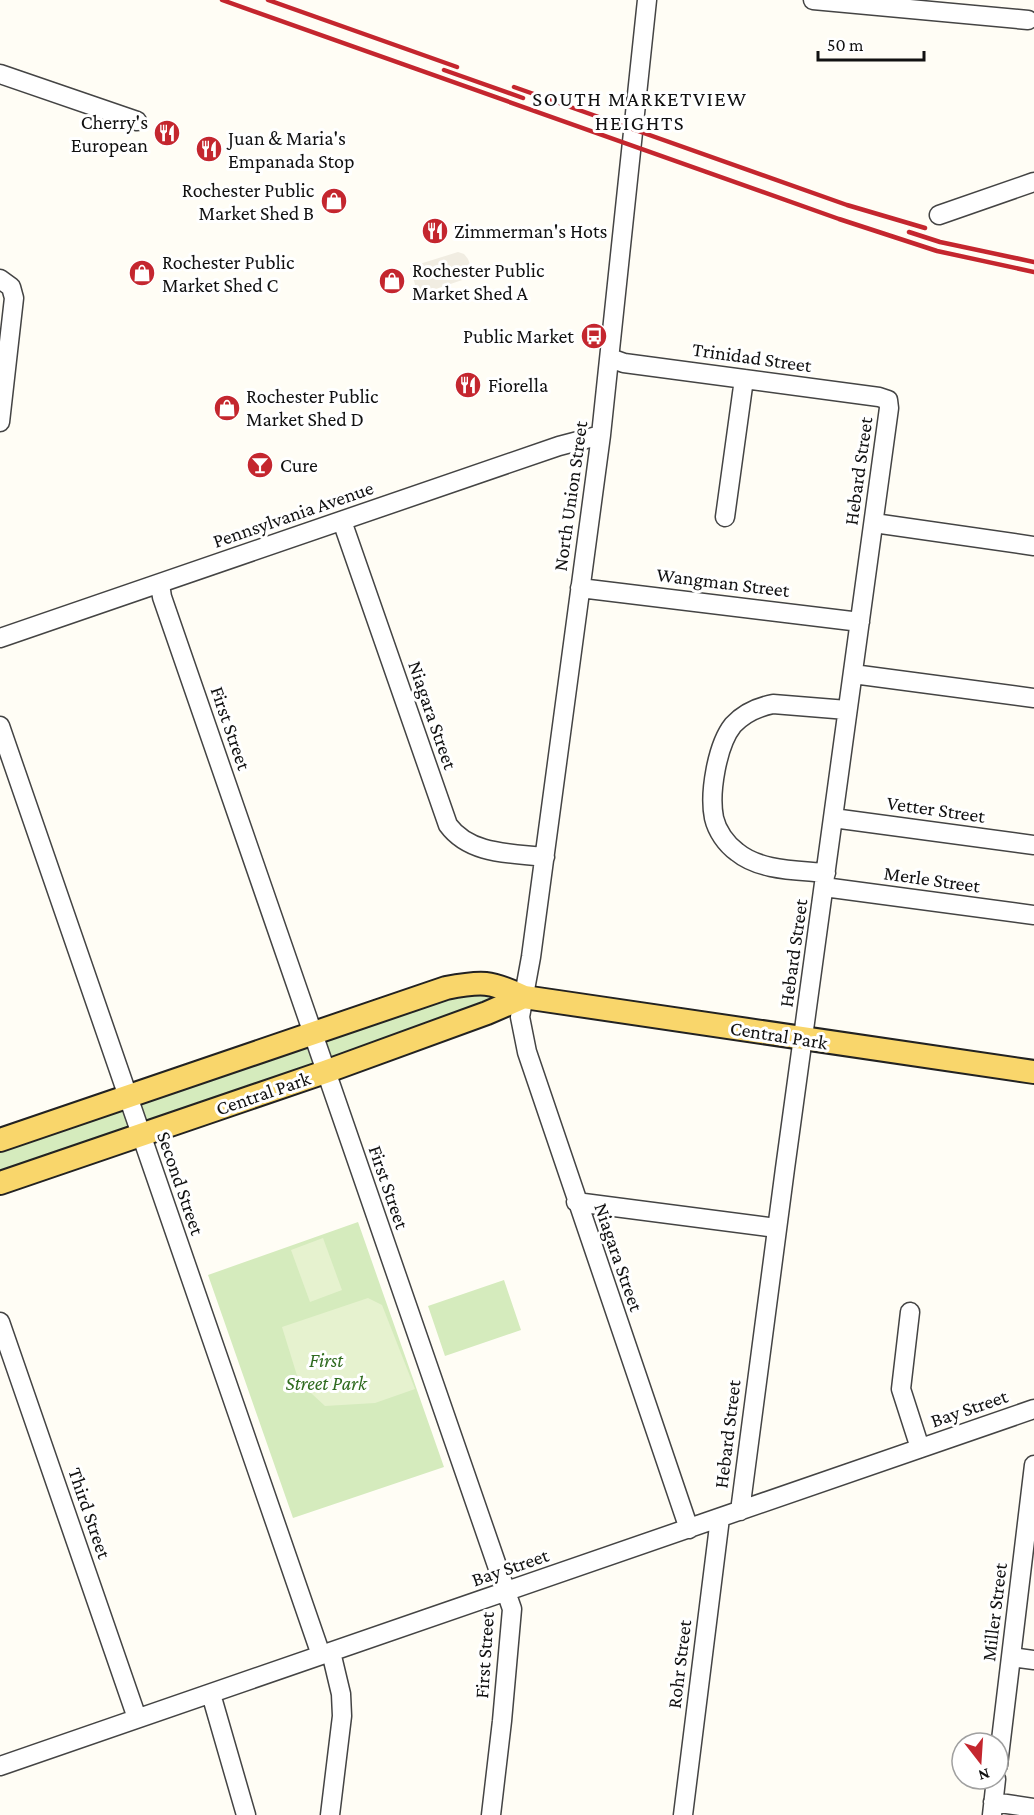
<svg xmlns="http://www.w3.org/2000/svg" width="1034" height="1815" font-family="'Crimson Pro',serif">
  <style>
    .green { fill: #d5ebbd }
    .pitch { fill: #e6f2cf }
    .plaza { fill: #f1ede2 }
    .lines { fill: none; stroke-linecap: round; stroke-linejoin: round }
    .minor-casing { stroke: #444; stroke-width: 21 }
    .major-casing { stroke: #222; stroke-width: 26 }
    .minor { stroke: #fff; stroke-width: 18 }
    .major { stroke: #f9d66b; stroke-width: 22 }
    .rail { stroke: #c4262e; stroke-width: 4.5 }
    .labels { text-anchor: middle; stroke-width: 6; stroke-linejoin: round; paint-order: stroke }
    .poi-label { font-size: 20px; fill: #111; stroke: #fff; text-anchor: start }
    .street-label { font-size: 20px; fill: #111; stroke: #fff }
    .park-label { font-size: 20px; font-style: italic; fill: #2f6b1f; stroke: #fff }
    .neighbourhood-label { font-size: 21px; letter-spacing: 1.5px; fill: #111; stroke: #fff }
  </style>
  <rect width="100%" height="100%" fill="#fffdf5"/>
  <path class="green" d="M479,994L498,999L0,1177V1148L437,998Z
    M358,1222L444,1467L293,1518L208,1275Z
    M504,1280L521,1330L445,1356L428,1306Z"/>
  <path class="pitch" d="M323,1238L342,1290L310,1302L291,1250Z
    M368,1298L382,1305L415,1389L375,1403L325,1406L299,1382L282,1327Z"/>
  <path class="plaza" d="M458,252L464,254L468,259L474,276L418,295L410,267Z"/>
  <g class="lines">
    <defs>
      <path id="minor" d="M647,0L601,435L531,957L520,1017L527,1052L689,1529
        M813,0L1028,20
        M0,74L137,121
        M939,215L1034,182
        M0,279L11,287L14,298L0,422
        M610,358L624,363L879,397L888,400L889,408C839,776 787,1143 740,1511
        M725,517L744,379
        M342,521L448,825C470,855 511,853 545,857
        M874,523L1034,546
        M160,584L162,597L512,1609L502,1721L491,1815
        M580,588L860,622
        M0,638L559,446L601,435
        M853,674L1034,698
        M0,726L321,1655
        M833,818L1034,845
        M826,873C797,870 760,871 737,852C726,844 717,831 714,818C709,793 717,745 733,725C744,713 758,707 773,704L847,710
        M824,887L1034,915
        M576,1202L776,1228
        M910,1312L901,1389L920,1448
        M0,1322L137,1718
        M1011,1657L1034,1660
        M211,1694L246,1815
        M998,1765L1034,1465
        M0,1766L1034,1409
        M993,1802L1034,1808
        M330,1815L342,1716L341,1694L331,1652
        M683,1815L720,1518
        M992,1815L996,1779"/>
      <path id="major" d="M0,1140L446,988C482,981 490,981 524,997L1034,1072
        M0,1183L325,1072L487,1013L524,997"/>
    </defs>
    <use href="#minor" class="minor-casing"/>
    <use href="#major" class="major-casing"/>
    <use href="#minor" class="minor"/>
    <use href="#major" class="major"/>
    <path class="rail" d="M222,0L839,219L937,251L1034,272
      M268,0L457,67
      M444,70L523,98
      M514,87L847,205L925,228
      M909,232L940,242L1034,262"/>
  </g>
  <defs>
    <symbol id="restaurant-disc" viewBox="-11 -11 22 22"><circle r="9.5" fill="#c4262e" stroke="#fff"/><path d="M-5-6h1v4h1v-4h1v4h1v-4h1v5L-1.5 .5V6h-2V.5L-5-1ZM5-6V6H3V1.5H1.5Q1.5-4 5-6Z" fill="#fff"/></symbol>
    <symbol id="shop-disc" viewBox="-11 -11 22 22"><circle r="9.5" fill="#c4262e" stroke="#fff"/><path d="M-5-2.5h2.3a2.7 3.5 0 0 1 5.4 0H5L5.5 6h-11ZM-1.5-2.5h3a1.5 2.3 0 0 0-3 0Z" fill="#fff"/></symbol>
    <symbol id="bus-disc" viewBox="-11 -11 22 22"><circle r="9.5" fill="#c4262e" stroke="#fff"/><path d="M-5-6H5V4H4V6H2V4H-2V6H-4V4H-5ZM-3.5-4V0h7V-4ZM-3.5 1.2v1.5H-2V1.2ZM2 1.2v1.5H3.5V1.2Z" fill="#fff"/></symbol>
    <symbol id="bar-disc" viewBox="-11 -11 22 22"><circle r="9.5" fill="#c4262e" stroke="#fff"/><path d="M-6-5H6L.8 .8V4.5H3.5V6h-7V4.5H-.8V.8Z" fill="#fff"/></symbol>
  </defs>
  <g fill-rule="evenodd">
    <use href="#restaurant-disc" x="152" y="118" width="30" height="30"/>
    <use href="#restaurant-disc" x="194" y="134" width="30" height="30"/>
    <use href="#shop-disc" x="319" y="186" width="30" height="30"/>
    <use href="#restaurant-disc" x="420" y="216" width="30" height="30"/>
    <use href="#shop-disc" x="127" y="258" width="30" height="30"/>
    <use href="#shop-disc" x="377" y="266" width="30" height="30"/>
    <use href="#bus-disc" x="579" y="321" width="30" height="30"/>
    <use href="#restaurant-disc" x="453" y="370" width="30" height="30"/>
    <use href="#shop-disc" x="212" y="393" width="30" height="30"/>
    <use href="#bar-disc" x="245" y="450" width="30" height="30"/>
  </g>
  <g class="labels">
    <g class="poi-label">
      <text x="148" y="129" text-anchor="end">Cherry's<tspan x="148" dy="23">European</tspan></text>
      <text x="228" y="145">Juan &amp; Maria's<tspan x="228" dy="23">Empanada Stop</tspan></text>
      <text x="314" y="197" text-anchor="end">Rochester Public<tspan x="314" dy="23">Market Shed B</tspan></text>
      <text x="454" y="238">Zimmerman's Hots</text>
      <text x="162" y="269">Rochester Public<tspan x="162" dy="23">Market Shed C</tspan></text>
      <text x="412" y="277">Rochester Public<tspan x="412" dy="23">Market Shed A</tspan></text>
      <text x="574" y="343" text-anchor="end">Public Market</text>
      <text x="488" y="392">Fiorella</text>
      <text x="246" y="403">Rochester Public<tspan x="246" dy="23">Market Shed D</tspan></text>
      <text x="280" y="472">Cure</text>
    </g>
    <g class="street-label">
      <text transform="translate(752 357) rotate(8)" y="7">Trinidad Street</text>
      <text transform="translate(858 471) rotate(-82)" y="7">Hebard Street</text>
      <text transform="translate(570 496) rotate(-82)" y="7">North Union Street</text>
      <text transform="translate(293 514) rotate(-19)" y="7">Pennsylvania Avenue</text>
      <text transform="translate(723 582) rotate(7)" y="7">Wangman Street</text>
      <text transform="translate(433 715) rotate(71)" y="7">Niagara Street</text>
      <text transform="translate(231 728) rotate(71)" y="7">First Street</text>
      <text transform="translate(936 809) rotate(8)" y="7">Vetter Street</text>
      <text transform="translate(932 879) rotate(8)" y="7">Merle Street</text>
      <text transform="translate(793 953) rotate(-82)" y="7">Hebard Street</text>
      <text transform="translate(779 1035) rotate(9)" y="7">Central Park</text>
      <text transform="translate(263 1093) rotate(-19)" y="7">Central Park</text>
      <text transform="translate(181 1183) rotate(71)" y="7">Second Street</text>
      <text transform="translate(389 1187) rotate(71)" y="7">First Street</text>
      <text transform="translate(619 1257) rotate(71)" y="7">Niagara Street</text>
      <text transform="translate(969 1408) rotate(-19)" y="7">Bay Street</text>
      <text transform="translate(727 1434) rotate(-83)" y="7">Hebard Street</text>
      <text transform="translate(90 1513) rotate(71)" y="7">Third Street</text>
      <text transform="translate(510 1567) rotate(-19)" y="7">Bay Street</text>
      <text transform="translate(994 1612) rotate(-83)" y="7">Miller Street</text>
      <text transform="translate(484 1655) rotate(-86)" y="7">First Street</text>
      <text transform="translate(679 1664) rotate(-83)" y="7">Rohr Street</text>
    </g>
    <g class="park-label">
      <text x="326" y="1367">First<tspan x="326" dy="23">Street Park</tspan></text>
    </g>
    <g class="neighbourhood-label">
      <text x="640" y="106">SOUTH MARKETVIEW<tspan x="640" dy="24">HEIGHTS</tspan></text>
    </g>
  </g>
  <g transform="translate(980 1761) rotate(163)"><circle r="28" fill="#ffffff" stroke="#a0a0a0" stroke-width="1.5"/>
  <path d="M0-4.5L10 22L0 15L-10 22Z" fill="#c4262e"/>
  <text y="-9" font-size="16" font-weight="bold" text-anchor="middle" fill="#111111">N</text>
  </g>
  <path d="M818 51v9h106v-9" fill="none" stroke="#111111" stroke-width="3"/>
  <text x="827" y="51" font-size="18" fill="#111111" stroke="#ffffff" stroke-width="4.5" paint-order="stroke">50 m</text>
</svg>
